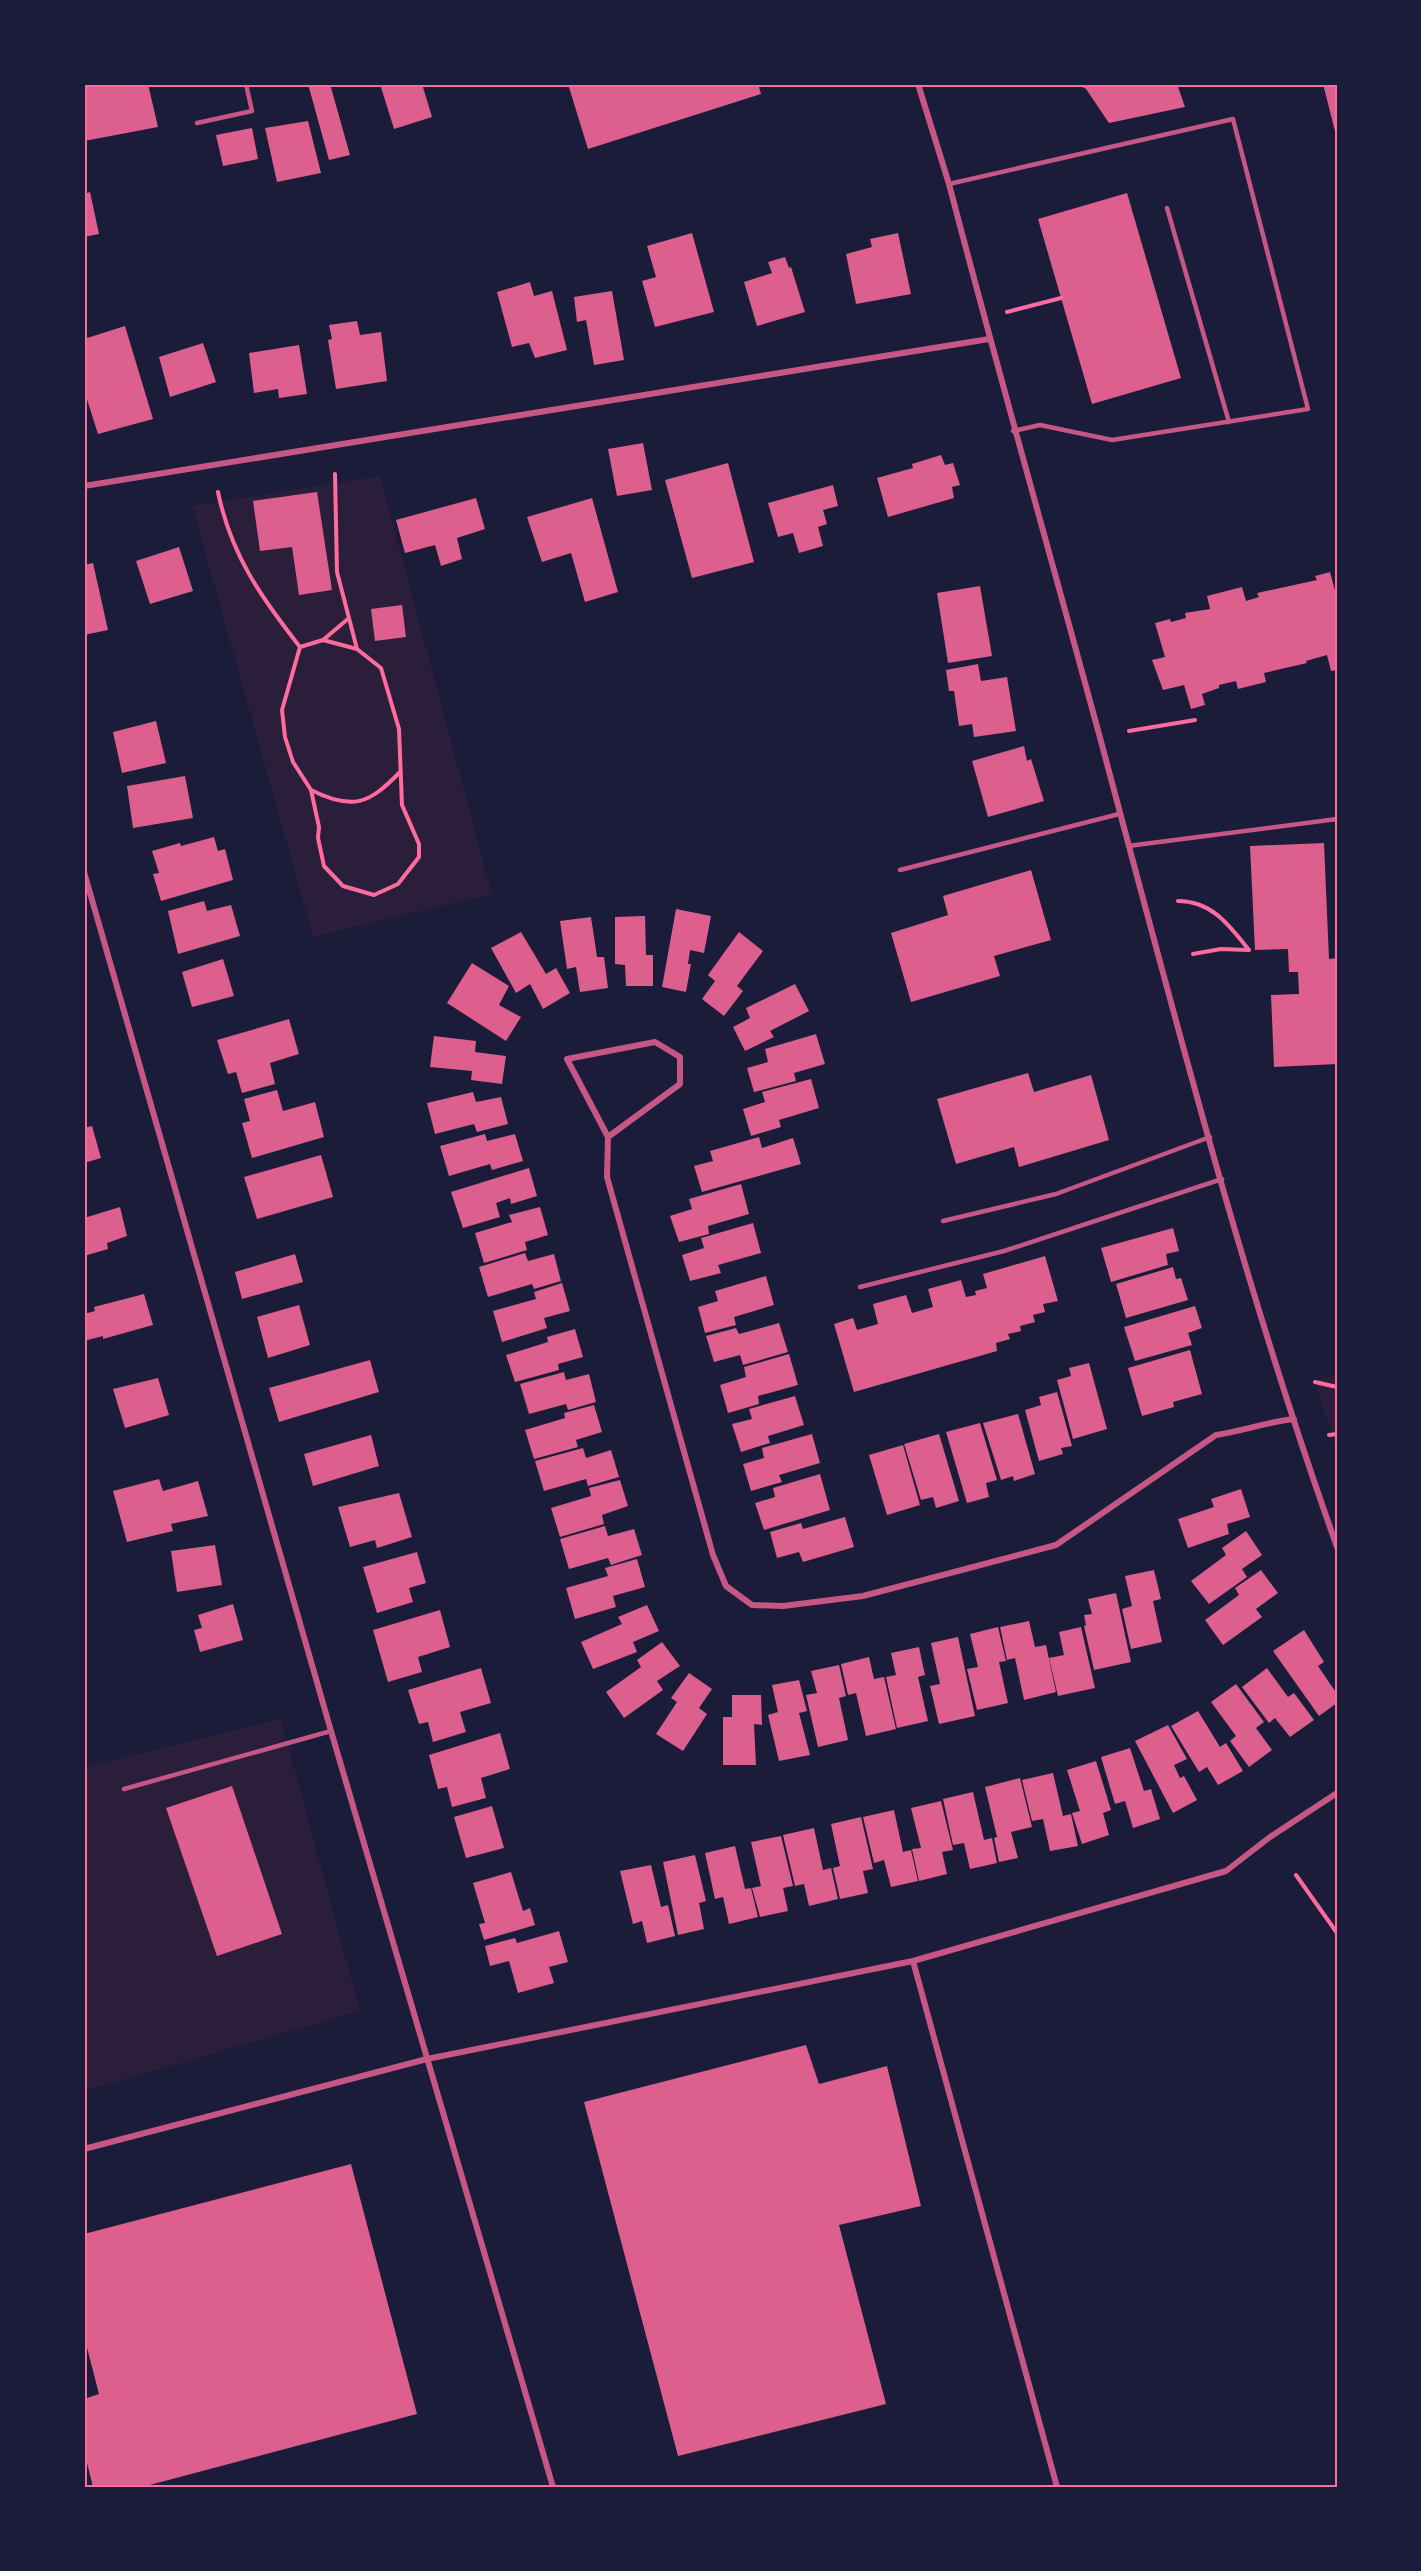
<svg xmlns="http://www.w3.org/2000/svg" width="1421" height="2571" font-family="'Alegreya Sans',sans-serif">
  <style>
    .green { fill: #2a1e3b }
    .building { fill: #dd5f8e }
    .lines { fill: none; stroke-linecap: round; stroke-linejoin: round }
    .path { stroke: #ff6b9d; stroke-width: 4 }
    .service { stroke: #c65784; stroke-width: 4.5 }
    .minor { stroke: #c65784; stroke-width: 6 }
    .neatline { fill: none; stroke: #ff6b9d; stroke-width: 2 }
  </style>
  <rect width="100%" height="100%" fill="#1b1b3a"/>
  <path class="green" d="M380,476L492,894L313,937L192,506Z
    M1337,1374V1448L1315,1382Z
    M281,1719L360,2011L84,2091V1767Z"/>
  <path class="building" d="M84,84H148L158,127L84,141Z
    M308,84H330L350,155L329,160Z
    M380,84H422L432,117L394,129Z
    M568,84H758L761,94L588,149Z
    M1077,84H1177L1185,107L1109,123L1086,89Z
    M1323,84H1337V135H1336Z
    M308,121L321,173L277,182L265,128Z
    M252,128L258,159L223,166L216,135Z
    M85,185L87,193L90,192L99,234L84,237Z
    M1127,193L1181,378L1092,404L1038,219Z
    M692,233L714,312L655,327L642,281L656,277L647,246Z
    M898,233L911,294L856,304L846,254L872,247L870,239Z
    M785,257L789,268L791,267L805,312L757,326L744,282L772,273L768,262Z
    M530,282L534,296L552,291L567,350L535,358L529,343L512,347L497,292Z
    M612,291L624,360L594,365L586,320L577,322L574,297Z
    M357,321L360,335L381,332L387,381L336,389L328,340L332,339L329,325Z
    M125,326L153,419L98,434L84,390V339Z
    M203,343L216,382L170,397L159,357Z
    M299,345L307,394L279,398L278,389L254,393L249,353Z
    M643,443L652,490L617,496L608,449Z
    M941,455L945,465L953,463L960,485L952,487L954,498L888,517L877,478L913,468L912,464Z
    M728,463L754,562L692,578L665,480Z
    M833,485L838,506L823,510L827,524L818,527L823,546L799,553L793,533L778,537L768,503Z
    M317,492L332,590L299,595L292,547L260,551L253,501Z
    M476,498L485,529L457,538L462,559L441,566L435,545L405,553L396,520Z
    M592,498L618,592L585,602L571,553L542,562L527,517Z
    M179,547L193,591L150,604L136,561Z
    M93,563L108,630L84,635V565Z
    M1330,572L1337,598V670L1331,671L1327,655L1306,661L1307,663L1264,673L1266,682L1238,689L1236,681L1219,685V688L1202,694L1205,705L1191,709L1184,685L1163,690L1152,660L1165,657L1155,623L1170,619L1171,622L1186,618L1185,613L1210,609L1207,596L1242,587L1246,601L1259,597L1257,593L1317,580L1315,576Z
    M980,586L992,656L948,663L937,593Z
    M402,605L406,637L375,641L371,609Z
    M978,664L981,681L1007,677L1016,731L974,737L972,724L959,726L954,691H949L946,670Z
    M156,721L166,763L122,773L113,732Z
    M1024,746L1027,761L1031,759L1044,801L988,817L972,761Z
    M185,776L193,818L133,828L127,786Z
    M214,837L218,851L225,849L233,880L161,901L153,874L159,873L152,851L180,843L181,846Z
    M1324,843L1329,959L1337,958V1064L1274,1067L1271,995L1299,994L1298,972H1289L1288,949L1255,950L1250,846Z
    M1031,870L1051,940L994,956L1000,976L911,1002L891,933L948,915L943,896Z
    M204,901L207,911L231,905L240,936L178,954L168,911Z
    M676,909L711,916L704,953L690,950L688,964H691L686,992L662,987Z
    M645,916L646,955H653V986H626L625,965L615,964V917Z
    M591,917L597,957H604L608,988L580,992L576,967L567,969L560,921Z
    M521,932L546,974L556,968L570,993L543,1009L530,984L516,993L491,948Z
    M739,932L763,951L737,986L743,991L724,1016L702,999L715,981L708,975Z
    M223,959L234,996L192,1007L182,972Z
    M472,963L509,986L499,1005L521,1017L506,1041L447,1003Z
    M795,984L809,1011L770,1031L774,1037L745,1051L733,1027L750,1018L746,1008Z
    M289,1019L299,1054L270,1063L275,1084L242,1093L236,1072L228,1074L217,1040Z
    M816,1034L825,1064L794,1073L796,1081L754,1092L747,1068L768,1062L765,1049Z
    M434,1036L476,1041L475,1052L506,1056L502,1084L471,1080L472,1071L430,1067Z
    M1028,1073L1034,1092L1091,1075L1109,1140L1019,1167L1014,1147L956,1164L937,1099Z
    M811,1079L819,1108L779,1120L781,1127L751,1136L743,1109L765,1102L762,1092Z
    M277,1090L283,1111L315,1102L324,1137L252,1158L242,1123L250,1121L244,1099Z
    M473,1092L476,1102L501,1097L508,1124L477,1132L474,1124L435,1134L427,1103Z
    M92,1126L101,1158L84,1163V1128Z
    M485,1134L487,1141L515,1134L523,1161L492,1170L490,1164L449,1176L440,1146Z
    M759,1137L762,1148L793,1138L801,1164L702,1192L694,1166L713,1161L710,1151Z
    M321,1155L333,1197L257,1219L244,1177Z
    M529,1168L537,1196L511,1204L510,1198L496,1203L500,1217L463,1228L451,1192Z
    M741,1184L749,1214L708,1226L709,1234L679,1242L670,1216L692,1209L689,1199Z
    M120,1207L127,1236L107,1243L108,1249L84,1256V1218Z
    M540,1207L548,1235L525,1242L527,1250L484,1263L475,1233L512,1222L509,1215Z
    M753,1223L761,1253L718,1265L721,1273L690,1281L682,1255L704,1248L701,1238Z
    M1173,1228L1179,1251L1166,1254L1168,1265L1111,1282L1101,1248Z
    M525,1253L528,1261L554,1254L561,1281L534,1289L532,1284L488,1297L479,1267Z
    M295,1254L303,1282L242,1299L235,1272Z
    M1045,1256L1058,1301L1043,1304L1045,1312L1033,1315L1035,1322L1020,1326L1021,1331L1008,1334L1010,1339L996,1343L997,1351L854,1392L834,1324L853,1318L857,1330L878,1324L873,1304L906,1295L912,1313L933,1307L928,1289L961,1280L966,1297L976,1295L975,1291L987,1288L983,1274Z
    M1173,1267L1176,1279L1181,1278L1188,1300L1126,1318L1116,1284Z
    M766,1276L774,1305L734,1317L736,1325L705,1333L698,1307L718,1301L715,1291Z
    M562,1283L570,1311L544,1318L547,1328L502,1342L493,1311L536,1299L534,1292Z
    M144,1294L153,1325L103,1339V1336L84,1341V1314L95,1311L94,1307Z
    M299,1305L310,1345L268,1358L257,1317Z
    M1195,1306L1202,1328L1188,1333L1192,1345L1135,1361L1124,1327Z
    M779,1323L788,1352L743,1365L740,1355L714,1362L706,1336L736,1328L739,1334Z
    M575,1329L583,1357L558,1364L559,1370L515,1382L506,1355L548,1342L547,1337Z
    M1190,1350L1202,1394L1173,1402L1174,1407L1142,1416L1128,1368Z
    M789,1354L798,1385L758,1396L759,1404L728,1413L720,1385L746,1377L744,1367Z
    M370,1360L379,1392L279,1422L269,1388Z
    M1089,1363L1107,1429L1073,1439L1057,1380L1071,1376L1069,1368Z
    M564,1372L566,1380L589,1374L596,1402L568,1410L566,1404L529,1414L520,1384Z
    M158,1378L169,1415L125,1428L113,1389Z
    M1057,1392L1072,1446L1061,1448L1063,1454L1039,1461L1025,1410L1041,1405L1039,1397Z
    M795,1396L804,1425L768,1436L770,1443L741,1452L732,1424L752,1419L749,1409Z
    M594,1405L602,1432L576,1440L578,1447L534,1459L525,1430L565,1418L564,1413Z
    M1018,1414L1035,1474L1014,1481L1013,1476L1001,1480L983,1423Z
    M980,1423L997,1480L986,1483L989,1497L967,1503L946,1432Z
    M812,1434L820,1463L779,1475L782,1482L751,1491L743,1464L764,1458L762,1448Z
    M939,1434L959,1501L936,1508L933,1497L921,1500L904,1444Z
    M371,1435L379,1466L313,1486L304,1454Z
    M903,1445L920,1505L887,1515L869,1455Z
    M583,1448L586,1458L611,1450L619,1477L588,1486L586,1479L544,1491L535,1461Z
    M820,1474L830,1510L764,1530L755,1503L775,1497L773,1488Z
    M159,1479L163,1491L198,1481L208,1516L171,1524L173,1531L127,1542L113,1491Z
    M620,1480L628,1506L602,1515L604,1524L560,1537L551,1508L591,1496L589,1488Z
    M1241,1489L1250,1517L1227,1524L1229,1534L1188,1548L1178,1519L1214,1507L1211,1499Z
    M399,1493L412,1537L377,1548L375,1540L350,1547L338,1507Z
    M845,1517L854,1547L803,1562L799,1552L777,1558L770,1532L801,1523L803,1529Z
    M605,1526L608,1536L634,1529L642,1555L611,1565L608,1558L569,1569L560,1539Z
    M1246,1531L1262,1555L1242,1569L1247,1577L1209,1604L1191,1581L1226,1555L1222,1548Z
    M215,1545L222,1585L177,1592L171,1551Z
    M417,1552L426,1583L409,1588L413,1602L377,1613L363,1567Z
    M637,1559L645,1587L613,1596L616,1607L575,1619L566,1588L608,1576L605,1568Z
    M1154,1570L1161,1599L1153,1601L1162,1642L1131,1649L1122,1609L1132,1606L1125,1576Z
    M1261,1570L1278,1593L1256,1609L1262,1617L1223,1645L1205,1620L1239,1595L1235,1588Z
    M1116,1593L1131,1662L1094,1670L1084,1626L1086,1625L1084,1615L1092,1614L1088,1599Z
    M233,1604L243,1640L200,1652L194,1630L202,1628L198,1615Z
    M647,1605L659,1631L633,1642L637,1652L593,1669L581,1642L622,1624L618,1617Z
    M440,1610L450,1647L418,1657L422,1672L388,1682L373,1630Z
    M1029,1621L1035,1647L1046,1645L1056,1692L1024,1700L1015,1658L1007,1660L1000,1627Z
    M998,1627L1006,1661L999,1662L1008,1703L977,1710L967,1669L978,1667L970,1634Z
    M1081,1627L1095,1688L1058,1696L1049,1658L1064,1655L1059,1632Z
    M1304,1630L1324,1662L1318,1666L1337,1694V1703L1319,1716L1273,1651Z
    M958,1637L975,1716L939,1724L930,1686L940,1684L931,1643Z
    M662,1642L680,1666L657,1681L663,1690L624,1718L606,1692L641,1667L637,1660Z
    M919,1647L925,1675L918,1677L928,1721L897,1728L886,1677L896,1675L891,1653Z
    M869,1657L874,1679L884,1677L896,1729L866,1736L856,1693L848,1695L841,1664Z
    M839,1665L846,1696L839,1698L848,1740L818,1747L806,1695L817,1693L811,1671Z
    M481,1668L491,1703L460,1712L466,1732L433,1742L428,1722L419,1724L408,1690Z
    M1267,1668L1288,1697L1294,1693L1314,1720L1290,1737L1275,1718L1269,1723L1242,1687Z
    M689,1673L712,1689L699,1708L707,1714L683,1751L656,1734L677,1702L671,1698Z
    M799,1680L807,1711L799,1713L810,1755L779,1761L768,1715L778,1712L772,1685Z
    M1236,1684L1264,1722L1256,1728L1272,1750L1249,1767L1230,1741L1236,1736L1211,1702Z
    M732,1695H761L762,1725L754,1724L756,1765H723V1717H732Z
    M1198,1711L1220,1747L1226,1743L1243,1771L1218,1785L1207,1767L1199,1772L1171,1726Z
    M1168,1725L1187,1759L1174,1765L1180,1778L1184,1776L1197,1800L1173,1813L1135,1741Z
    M500,1733L510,1769L481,1778L486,1798L452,1807L447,1787L438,1789L429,1755Z
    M1130,1748L1144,1791L1151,1789L1160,1819L1133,1828L1125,1801L1115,1804L1101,1757Z
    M1096,1761L1111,1810L1103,1813L1109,1835L1082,1844L1072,1813L1080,1811L1067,1770Z
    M1053,1773L1063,1816L1071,1814L1078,1846L1050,1851L1043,1819L1032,1821L1022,1780Z
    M1020,1778L1032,1827L1011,1832L1018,1858L999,1862L994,1838L997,1837L985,1787Z
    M232,1786L282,1934L217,1956L166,1808Z
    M973,1792L984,1840L992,1838L997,1863L970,1869L964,1843L953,1845L943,1799Z
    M941,1801L953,1850L942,1852L947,1874L919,1881L912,1849L921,1848L911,1808Z
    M492,1806L504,1848L466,1858L454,1817Z
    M894,1810L903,1852L911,1850L918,1881L891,1887L884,1860L874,1863L863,1817Z
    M861,1817L873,1869L863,1871L868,1893L840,1899L833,1868L840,1866L831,1824Z
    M814,1828L823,1870L831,1868L838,1899L809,1906L804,1884L795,1886L783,1835Z
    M781,1836L793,1886L783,1888L788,1911L760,1917L752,1888L761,1886L751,1842Z
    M735,1846L745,1889L751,1888L758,1917L729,1924L723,1897L715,1899L705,1853Z
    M695,1855L706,1901L699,1903L704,1929L678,1935L663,1862Z
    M651,1865L661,1907L668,1905L675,1936L647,1943L642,1921L633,1924L620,1871Z
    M511,1872L523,1911L530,1908L535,1925L484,1940L479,1924L485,1923L473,1883Z
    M559,1931L568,1962L549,1967L554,1983L518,1993L509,1961L490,1966L485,1946L515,1938L517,1943Z
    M806,2045L819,2084L887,2066L921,2206L839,2225L886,2404L678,2456L584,2102Z
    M351,2164L417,2414L142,2487H93L84,2451V2399L99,2394L84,2336V2234Z"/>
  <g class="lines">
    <path class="path" d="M1007,312L1061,298
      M218,492C231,555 261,597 300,647L282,710L285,737L293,762L311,790L319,827L318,838L324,866L343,886L374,895L398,884L419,857V844L402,805L399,729L381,668L357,649L337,572L335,474
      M323,640L357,649
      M300,647L323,640L349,618
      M1129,731L1195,720
      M311,790C353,811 369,804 400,772
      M1178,901C1212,901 1229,925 1249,950
      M1193,954L1221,949L1248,950
      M1315,1382L1337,1387
      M1329,1435L1337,1434
      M1296,1875L1337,1933"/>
    <path class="service" d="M197,123L252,111L246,84
      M949,184L1233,119L1308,409L1112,440L1040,425L1013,431
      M1167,208L1229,422
      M1128,846L1337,819
      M900,870L1119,814
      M943,1221L1056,1194L1210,1137
      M860,1287L1004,1251L1222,1179
      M124,1789L331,1731"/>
    <path class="minor" d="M918,84L949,184C997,368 1049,550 1099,734C1172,1006 1242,1281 1337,1547
      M84,486L989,339
      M84,872L331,1731L553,2487
      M608,1137L567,1059L655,1042L680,1057V1084L608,1137L607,1177L713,1555L726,1586L752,1605L783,1606L863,1596L1056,1545L1216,1435C1243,1431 1267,1422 1294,1419
      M913,1961L1057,2487
      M84,2149L427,2059L913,1961L1226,1871L1270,1837L1337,1793"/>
  </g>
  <rect width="1421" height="2571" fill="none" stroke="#1b1b3a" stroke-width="171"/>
  <rect x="86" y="86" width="1250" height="2400" class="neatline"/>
</svg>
